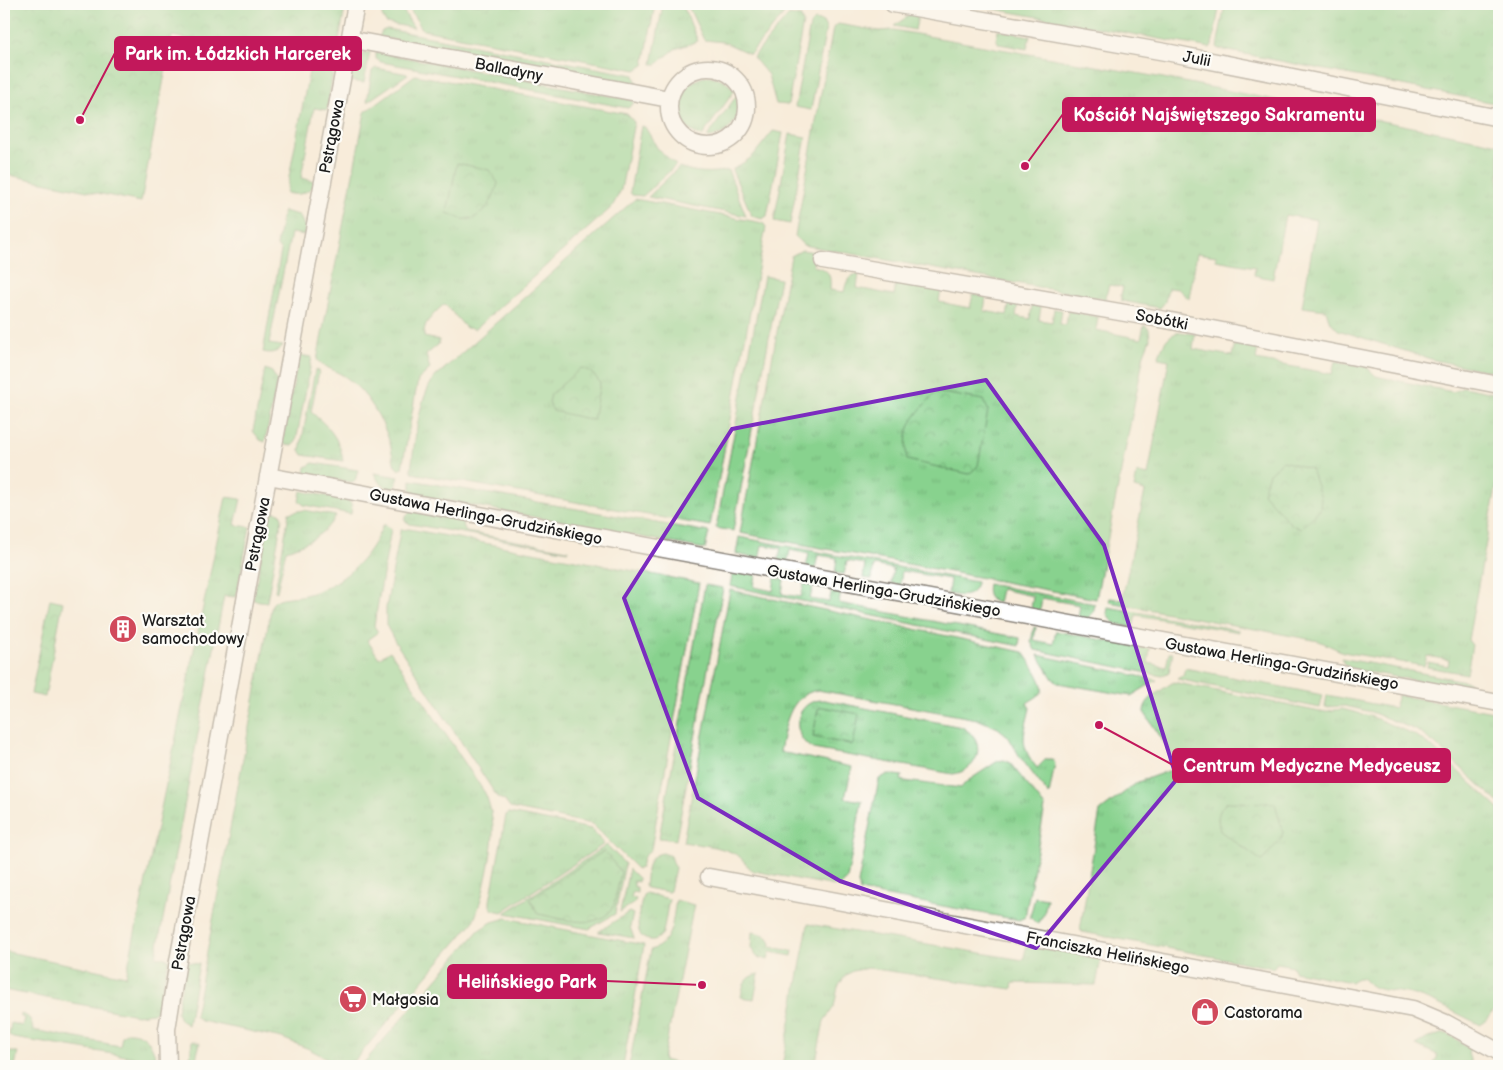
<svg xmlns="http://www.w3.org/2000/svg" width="1503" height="1070" font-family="'Balsamiq Sans',sans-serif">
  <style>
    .grass { fill: url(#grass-tufts); stroke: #527755 }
    .park { fill: url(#park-crowns); stroke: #527755 }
    .garden { fill: url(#garden-dots); stroke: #527755 }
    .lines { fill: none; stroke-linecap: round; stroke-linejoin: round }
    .street-casing { stroke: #8a847b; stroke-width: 19 }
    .street { stroke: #fff; stroke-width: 16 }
    .marked { fill: none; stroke: #7b2cbf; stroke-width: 4; stroke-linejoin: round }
    .labels { text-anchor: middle; stroke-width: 4.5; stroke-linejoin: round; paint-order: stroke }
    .street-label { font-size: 16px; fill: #1c1c1c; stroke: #fdfcf7 }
    .poi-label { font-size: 16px; fill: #1c1c1c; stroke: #fdfcf7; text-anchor: start }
    .leader { fill: none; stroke: #c2185b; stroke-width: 2 }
    .callout-dot { fill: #c2185b; stroke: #fdfcf7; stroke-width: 2 }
    .callout { fill: #c2185b; stroke: #c2185b; stroke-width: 2 }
    .callout-label { font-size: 18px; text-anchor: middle; font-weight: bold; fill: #fff }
  </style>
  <defs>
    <pattern id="grass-tufts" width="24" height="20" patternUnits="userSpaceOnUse" patternTransform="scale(1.25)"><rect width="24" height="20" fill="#88d28e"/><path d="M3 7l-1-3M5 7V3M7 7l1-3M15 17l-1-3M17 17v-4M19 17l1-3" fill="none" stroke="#75b47a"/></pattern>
    <pattern id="park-crowns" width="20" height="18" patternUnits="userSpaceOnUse" patternTransform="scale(1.25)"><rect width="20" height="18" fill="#88d28e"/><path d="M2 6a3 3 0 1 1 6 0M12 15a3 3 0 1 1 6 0" fill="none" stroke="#75b47a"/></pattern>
    <pattern id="garden-dots" width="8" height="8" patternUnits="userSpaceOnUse" patternTransform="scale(1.25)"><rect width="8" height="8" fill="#88d28e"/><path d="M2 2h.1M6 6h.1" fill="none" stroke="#75b47a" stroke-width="1.8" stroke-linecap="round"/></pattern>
  </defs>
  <rect width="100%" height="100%" fill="#fdfcf7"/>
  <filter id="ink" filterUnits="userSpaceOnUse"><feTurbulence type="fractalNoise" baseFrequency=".02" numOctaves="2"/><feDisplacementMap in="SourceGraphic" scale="10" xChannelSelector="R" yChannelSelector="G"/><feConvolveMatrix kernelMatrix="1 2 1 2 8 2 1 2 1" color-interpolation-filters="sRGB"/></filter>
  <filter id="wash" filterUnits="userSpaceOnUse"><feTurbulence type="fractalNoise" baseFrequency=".0096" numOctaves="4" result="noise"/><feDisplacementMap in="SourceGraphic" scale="20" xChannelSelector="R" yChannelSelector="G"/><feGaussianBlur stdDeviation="1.12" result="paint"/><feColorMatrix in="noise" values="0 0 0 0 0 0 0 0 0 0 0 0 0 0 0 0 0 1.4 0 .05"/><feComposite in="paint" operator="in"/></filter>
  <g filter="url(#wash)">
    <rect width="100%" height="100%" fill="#f8ecda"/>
    <path class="grass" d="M384,4H399L414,28L386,23L382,16Z
      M406,4H655L644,65L636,70L423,30Z
      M663,4H682L698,41L675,49L657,64H652Z
      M687,4H727L784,14L750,54L724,42L704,40Z
      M966,4H1220L1212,45L1210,48Z
      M1225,4H1499V104L1219,49L1217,47Z
      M911,14L918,16L915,30L894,26Z
      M789,15L801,17L803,23L788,105L776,104L768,75L753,57Z
      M815,20L823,22L826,28L811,110L795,107L810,25Z
      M838,24L879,31L894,30L1158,77L1499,144V373L1434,360L1338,330L1329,320L1326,310L1302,307L1317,220L1285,215L1273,279L1254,275L1255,267L1216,260V256L1197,253L1189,299L1178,289L1168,288L1165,302L1160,308L1122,301L1121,295L1123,287L1109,285L1105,299L803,245L795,236L833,28Z
      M387,29L634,75L637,84L379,37L382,31Z
      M998,30L1030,36L1027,49L999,44L996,39Z
      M370,52L364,83L350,81C353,68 354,55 370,52Z
      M376,52L632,100L634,103L628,108L381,62L376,59Z
      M311,61L334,65L327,110L314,108L301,178L314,181L313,187C304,194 298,196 286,193Z
      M376,68L408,74L367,102L372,71Z
      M415,75L627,114L634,122L621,190L612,207L475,329L466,328L445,304C440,307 428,320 426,324C424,328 424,333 424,337L439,340V344L426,355L430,369L418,380L402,468L399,470L395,466C393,459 392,451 390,443C382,418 368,394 347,378C339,372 321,366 317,360L365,112Z
      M710,76L724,80L735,90L702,136C666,126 674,79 710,76Z
      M737,95C744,115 729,138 707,137Z
      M641,126L645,127L658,149L676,165L643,196L632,195L630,192Z
      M773,131L783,133L767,216L762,219L752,216L732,170L752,157Z
      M790,134L806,137L790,224L774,221Z
      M679,167C696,173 710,174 728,170L746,216L648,197Z
      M635,199L763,223L766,227L710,526L412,473L411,470C415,442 418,398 435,377Z
      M283,211L299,215L306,229L305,235L291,233L269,344L283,346C277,353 271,354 263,352L281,251L277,246Z
      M802,250L815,252L813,266C830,269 831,275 830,290L844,292C846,282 848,275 859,274L857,288L894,295L896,281L941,289L939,302L970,308L973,294L986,297L984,311L1007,315L1010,301L1018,303L1016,316L1030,319L1032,305L1041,307L1039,320L1052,322L1054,309L1062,310L1060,324L1066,325L1068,311L1098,317L1096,330L1141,339L1144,325L1149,329L1150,339L1144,354L1096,599L740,533L791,256Z
      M764,276L780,279L733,531L716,528Z
      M1181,332L1195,334L1193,349L1232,356L1235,342L1258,347L1256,360L1332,374L1335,361L1367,367L1376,376L1380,377L1453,392L1464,387L1499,394V472L1468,640L1472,645L1467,674L1427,667L1428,662L1448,666L1449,660L1427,656L1424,666L1343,652L1319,641L1109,602L1110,598L1122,600L1145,491L1134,488L1137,473L1148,475L1169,360L1158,358C1163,345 1166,334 1181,332Z
      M299,355L312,357L296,442L292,446L282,444Z
      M265,369L272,372L277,381L265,442L260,440L253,431Z
      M315,370L319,371L311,412C328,426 340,438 343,461L303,455L300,450Z
      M313,463L358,470L355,481L350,482L305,475L306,467Z
      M374,473L399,477L395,488L391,490L379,482Z
      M411,480L709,532L705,549L417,495L411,491Z
      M301,491L348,500L352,505L351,514L304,505L299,501Z
      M226,497L241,499L235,525L250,527L236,597L224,596L156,956L169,959L157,1010L152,1013L137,1015L4,990V951L126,976Z
      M304,510L336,516C324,535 307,544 286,550L277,592L275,591L289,513Z
      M270,511L280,513L282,518L267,602L253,600Z
      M410,511L461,520L466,532L568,550V551L410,524L404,520Z
      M383,525H386L391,529L374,626L378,632L367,640L379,658L390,651L485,793C490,804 492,815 493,827C494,848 482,904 473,922L355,1060L340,1065L309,1049L282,1038L201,1021L195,1016L272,604C280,595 294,598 305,595C342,586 369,559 383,525Z
      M409,529L699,583L651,849L643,858L641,868L637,869L592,824L510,808L504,800L498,798L394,640L386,625V608L400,532L401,530Z
      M739,537L977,582C974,599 961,596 948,594L950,579L902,571L900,585L891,583L893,569L874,565L872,579L863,578L865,564L847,561L844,574L835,573L837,558L818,555L815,569L806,567L809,554L790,550L787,564L778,562L781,548L762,545L759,559L736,554Z
      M733,571L756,575L754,587L773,591L775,578L784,580L782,594L801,597L804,584L813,586L810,599L829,602L832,590L841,591L839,603L1020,638L1019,646L730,586Z
      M988,584L1095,604L1093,613L1087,619L1078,618L1080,605L1042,598L1040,611L1031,609L1033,596L1001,589L998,603C988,600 986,594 988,584Z
      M705,585L723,588L676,840L659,838Z
      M730,590L1023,652C1028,660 1045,682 1042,691C1040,696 1031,700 1027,703L1030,708C1024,735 1018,744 1037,768L1046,759H1052L1055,763L1049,795L1020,757L1008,736L998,728L977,719L818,690C788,695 785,727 780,752L852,767L845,798L862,801L847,879L840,887L754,871C746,867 744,859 737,855C722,846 700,845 683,842Z
      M1108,607L1239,630V632L1136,615L1133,628L1114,623L1107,614Z
      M1034,627H1036L1034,640L1053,644L1056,631L1150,649L1148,663L1166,667L1169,653H1173L1169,672L1162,676L1035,650L1031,642Z
      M1038,655L1157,680L1131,696L1058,683L1053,679Z
      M1341,658L1470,682L1467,687L1461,689L1353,669L1344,664Z
      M1185,668L1323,695L1320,708L1177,679L1183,675Z
      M1173,682L1320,712L1342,709L1370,716L1413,734L1431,746L1499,809V1005L1481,1025C1459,1015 1438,1002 1414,995C1401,991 1386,992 1373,987C1364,983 1364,972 1351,982L1294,971L1292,966L1277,963L1273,968L1082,932L1080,930L1100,811L1138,782L1171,770L1170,763L1176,760L1144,712C1144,698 1163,690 1173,682Z
      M1327,695L1394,708L1398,695L1499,713V803L1434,743L1416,730L1371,712L1345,706L1325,707Z
      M824,700L962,727C987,740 981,770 953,774L813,749C788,735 795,699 824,700Z
      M1004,760L1010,763L1045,807L1025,917L1019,920L860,891L858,883L879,779L888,774L902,776L901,780L905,781L961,788L966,782L998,761Z
      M509,813L591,829L604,844L502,912L493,910L490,906V901L506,815Z
      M607,845L625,864L615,914L589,929L505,913Z
      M663,853L671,856L675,868L670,891L668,892L646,888L645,886C647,872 646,855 663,853Z
      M629,869L639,879L638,882L634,881V887H637V893L633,892L631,897L636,899L634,903L620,912Z
      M646,893L669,899L663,933C660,937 656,941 650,940C630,939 641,906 643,895Z
      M1035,897L1047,899L1044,914L1037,924L1030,917Z
      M676,900L694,905L663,1060L690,1066H629L651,950C674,942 672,920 676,900Z
      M629,912L633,914L630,927L634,938L598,932Z
      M506,918L644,945L623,1066H361L479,930L492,922Z
      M808,924L1023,960L1027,945L1101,959L1096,985L1013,983L1012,989L868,968L853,971L845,976L838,987L834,1007L824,1021L815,1066H782Z
      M186,962L199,964L188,1025L180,1020L177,1012Z
      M759,974L754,999L741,997C743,984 745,976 759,974Z
      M21,1014C31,1016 31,1021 33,1030L120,1046L122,1036L127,1032C148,1031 155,1049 157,1066H147L140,1060L132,1057L13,1038L9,1035L11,1023L22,1026L24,1018L21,1017Z
      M1441,1034H1448L1470,1048L1468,1053L1472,1066H1433L1438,1055L1416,1045L1428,1038Z
      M192,1041L200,1043L194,1066H189Z
      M11,1052H18L15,1066H4L5,1054Z"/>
    <path class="park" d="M4,4H346L334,65L172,36L141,202L4,174Z
      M457,163L489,170L498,183C494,199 482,222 462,219C457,218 452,214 447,213Z
      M581,368C589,370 596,376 600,383L593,420L553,411L549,403L551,394Z
      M936,392L984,400L988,410L978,466L969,474L907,460C903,423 914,417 936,392Z
      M1283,461L1311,469L1321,498L1320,510L1300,529L1291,524L1263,493L1269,473Z
      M50,599L63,602L45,697L31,694Z
      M823,707L859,714L853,745L813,737L818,709Z
      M1227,802L1275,803L1283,832L1281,839L1262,861L1220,831C1217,819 1217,811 1227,802Z
      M604,851L621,872L614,905C601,933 561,918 538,914L530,899Z"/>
    <path class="garden" d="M752,932C763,934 771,935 771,947L793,951L792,956L770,952L768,960L757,957L751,948Z"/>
  </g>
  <g filter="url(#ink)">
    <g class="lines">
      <defs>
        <path id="street" d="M893,4L1171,53L1499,118
          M349,39L669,99
          M669 107a39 39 0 1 1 78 0a39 39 0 1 1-78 0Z
          M823,261L1166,320L1499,385
          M268,476L1499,703
          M709,877L1413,1009L1446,1023L1499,1052
          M168,1066L167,1029L178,961L356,4"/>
      </defs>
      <use href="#street" class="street-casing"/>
      <use href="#street" class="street"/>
    </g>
  </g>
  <path d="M0 0H1503V1070H0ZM986,380L1104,545L1177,779L1036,948L840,881L698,798L624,598L732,429Z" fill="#f8ecda" fill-opacity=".55" fill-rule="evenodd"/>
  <path class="marked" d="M986,380L1104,545L1177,779L1036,948L840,881L698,798L624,598L732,429Z"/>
  <defs>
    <symbol id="building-disc" viewBox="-11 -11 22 22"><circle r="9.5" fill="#d1495b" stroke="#fdfcf7"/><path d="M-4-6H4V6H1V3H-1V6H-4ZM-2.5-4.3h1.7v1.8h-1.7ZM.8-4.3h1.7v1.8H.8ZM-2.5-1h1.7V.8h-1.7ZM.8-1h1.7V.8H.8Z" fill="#fff"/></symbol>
    <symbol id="supermarket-disc" viewBox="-11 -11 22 22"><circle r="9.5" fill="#d1495b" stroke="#fdfcf7"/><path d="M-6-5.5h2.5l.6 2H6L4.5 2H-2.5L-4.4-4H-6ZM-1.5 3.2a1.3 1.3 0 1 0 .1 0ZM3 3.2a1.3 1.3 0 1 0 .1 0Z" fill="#fff"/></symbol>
    <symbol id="shop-disc" viewBox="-11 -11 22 22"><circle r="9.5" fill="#d1495b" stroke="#fdfcf7"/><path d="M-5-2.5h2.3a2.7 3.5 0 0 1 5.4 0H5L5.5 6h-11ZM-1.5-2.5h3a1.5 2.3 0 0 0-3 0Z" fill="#fff"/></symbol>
  </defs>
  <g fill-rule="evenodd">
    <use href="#building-disc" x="107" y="613" width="32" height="32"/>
    <use href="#supermarket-disc" x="337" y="983" width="32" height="32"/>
    <use href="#shop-disc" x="1189" y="996" width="32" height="32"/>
  </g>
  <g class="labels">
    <g class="street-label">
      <text transform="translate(1197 58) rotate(11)" y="6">Julii</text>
      <text transform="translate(509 69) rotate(11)" y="6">Balladyny</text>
      <text transform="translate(331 136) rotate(-79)" y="6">Pstrągowa</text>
      <text transform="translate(1162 319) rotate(11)" y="6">Sobótki</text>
      <text transform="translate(486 516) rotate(11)" y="6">Gustawa Herlinga-Grudzińskiego</text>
      <text transform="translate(257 534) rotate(-79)" y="6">Pstrągowa</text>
      <text transform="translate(884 590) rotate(10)" y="6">Gustawa Herlinga-Grudzińskiego</text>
      <text transform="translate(1282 663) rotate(10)" y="6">Gustawa Herlinga-Grudzińskiego</text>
      <text transform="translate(183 933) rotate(-80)" y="6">Pstrągowa</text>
      <text transform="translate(1108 952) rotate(11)" y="6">Franciszka Helińskiego</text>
    </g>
    <g class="poi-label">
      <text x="142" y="626">Warsztat<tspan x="142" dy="18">samochodowy</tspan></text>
      <text x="372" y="1005">Małgosia</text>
      <text x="1224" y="1018">Castorama</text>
    </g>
  </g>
  <path class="leader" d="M80 120L115 53M1025 166L1063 114M1099 725L1173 765M702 985L606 981"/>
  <g class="callout-dot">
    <circle cx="80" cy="120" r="5"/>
    <circle cx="1025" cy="166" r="5"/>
    <circle cx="1099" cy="725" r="5"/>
    <circle cx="702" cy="985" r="5"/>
  </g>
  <g class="callout">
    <rect x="115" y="37" width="246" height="33" rx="5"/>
    <rect x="1063" y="98" width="312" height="33" rx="5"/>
    <rect x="1173" y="749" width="277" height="33" rx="5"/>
    <rect x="448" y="965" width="158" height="33" rx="5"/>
  </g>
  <g class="callout-label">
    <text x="238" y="60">Park im. Łódzkich Harcerek</text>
    <text x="1219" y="121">Kościół Najświętszego Sakramentu</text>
    <text x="1312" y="772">Centrum Medyczne Medyceusz</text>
    <text x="527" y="988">Helińskiego Park</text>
  </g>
  <rect width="1503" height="1070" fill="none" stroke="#fdfcf7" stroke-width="20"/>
</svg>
